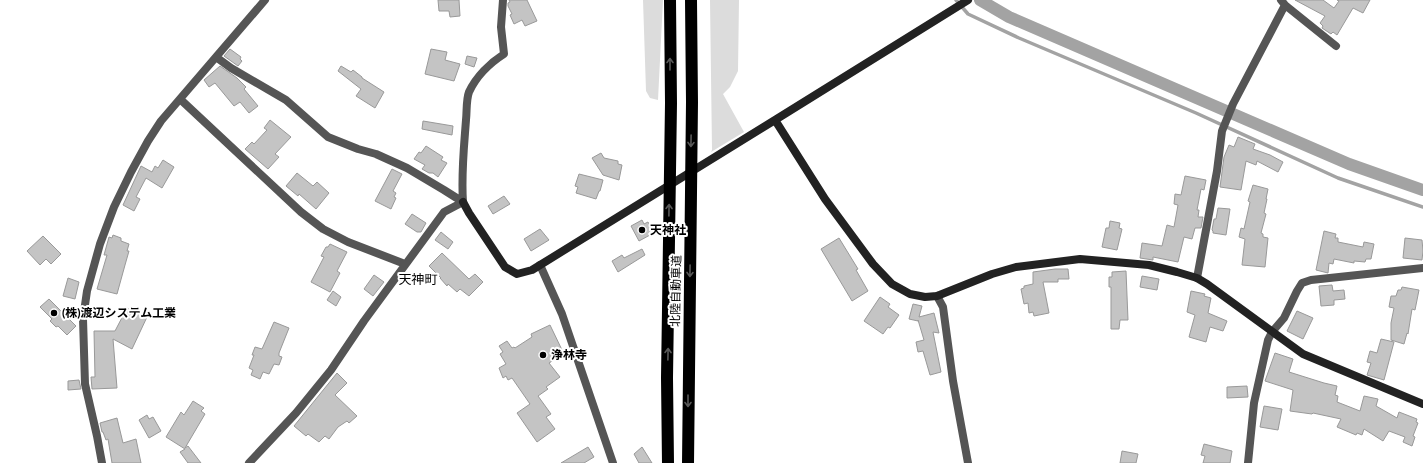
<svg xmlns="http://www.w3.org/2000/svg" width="1423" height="463" font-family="Lato,'Noto Sans JP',sans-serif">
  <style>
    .green { fill: #dcdcdc }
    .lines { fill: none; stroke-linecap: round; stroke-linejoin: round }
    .stream { stroke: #a3a3a3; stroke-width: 3.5 }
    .canal { stroke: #a3a3a3; stroke-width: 12 }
    .building { fill: #c4c4c4; stroke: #999 }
    .street { stroke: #555; stroke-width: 8 }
    .secondary { stroke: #222; stroke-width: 8 }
    .highway { stroke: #000; stroke-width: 12 }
    .oneway { stroke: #595959 }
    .poi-dot { fill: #000; stroke: #fff; stroke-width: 1.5 }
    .labels { text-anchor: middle; stroke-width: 4; stroke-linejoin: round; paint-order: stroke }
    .poi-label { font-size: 12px; font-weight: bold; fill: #000; stroke: #fff; text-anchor: start }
    .street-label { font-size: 12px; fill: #000; stroke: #fff }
    .neighbourhood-label { font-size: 13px; fill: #000; stroke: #fff }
  </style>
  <rect width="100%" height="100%" fill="#fff"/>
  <path class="green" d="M643,0H663L658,100L650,98L646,91Z
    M710,0H739L738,71L730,87L723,94L744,132L711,152L712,150Z"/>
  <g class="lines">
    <path class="stream" d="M956,0L968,14L1019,38L1196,113L1338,178L1423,207"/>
    <path class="canal" d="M980,0L1009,17L1349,164L1423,190"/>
  </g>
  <path class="building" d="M438,0H459L460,16L450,17L449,11H439Z
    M509,0H527L537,21L525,26L522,20L514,24L510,15L512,14L508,6V3L510,2Z
    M1295,0H1323L1334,8L1339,1L1337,0H1370L1363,13L1353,8L1337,35L1333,32L1331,34L1322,28L1323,26L1320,23L1325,16Z
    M230,49L241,57L240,59L242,61L238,66L224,56Z
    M431,49L447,52L445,60L460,64L454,81L425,74Z
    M467,56L477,58L474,67L465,64Z
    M220,66L237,78L246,87L244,89L258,106L249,113L240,102L234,106L215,83L209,87L204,80Z
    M341,66L351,72L353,70L362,77V78L384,92L375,108L356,96L361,89L338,71Z
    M270,120L291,137L275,154L279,157L268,169L245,149L252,142L254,144L267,130L264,128Z
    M423,121L453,126L452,135L422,129Z
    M1238,137L1255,144L1253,149L1270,155L1283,162L1278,172L1257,161L1256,165L1246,161L1241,190L1220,187L1224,157L1229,145L1234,147Z
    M426,146L443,157L441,160L447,163L438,177L433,173H429L422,169L425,165L414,159L419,152L421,153Z
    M601,153L604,158L618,161V164L622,165L619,180L603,175L592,158Z
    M163,160L174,167L162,188L146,178L136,197L140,199L134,211L123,205L141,166L152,172L155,166L158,168Z
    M392,169L402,174L393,191L396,193L394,197L396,198L391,209L375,201Z
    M297,173L313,186L317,182L329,193L316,209L299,194L298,196L286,186Z
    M579,174L603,180L600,191H599L596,199L576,193L578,187L575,186Z
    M1185,176L1206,180L1204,190L1201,189L1197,210H1199L1198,217H1203L1201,228H1195L1192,239L1184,237L1178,262L1153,257V260L1140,258L1142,243L1162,246L1167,225L1174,227L1178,205L1174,204L1175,194L1181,195Z
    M1253,185L1268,189L1266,199H1267L1264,213L1266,214L1261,233L1263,234V237L1268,238L1265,267L1242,265L1245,239L1239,237L1241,228L1244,229L1250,202L1248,201Z
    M504,196L510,204L493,214L488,206Z
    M1218,208L1230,209L1226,235L1213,233V231L1212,230L1214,219H1216Z
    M412,214L426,223L421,232H417L405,224Z
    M642,220L644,224L648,222L652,230L649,232L650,235L639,241L631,226Z
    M1110,221L1120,223L1119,228L1122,229L1117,250L1102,247L1106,228H1109Z
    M540,229L549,240L531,251L524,239Z
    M1324,231L1336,234L1335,238H1338V242L1363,247L1364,242L1374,244L1371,259H1366L1365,262L1354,261V263L1334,259L1333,264L1329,263L1328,273L1316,270Z
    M441,232L453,242L448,249L435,240Z
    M113,235L121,238V241L129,244L127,251H129L125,265L117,294L97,289L107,255H104L109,237L112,238Z
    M43,236L61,254L51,264L46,259L40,265L27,251Z
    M839,238L858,269L856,270L868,291L852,301L821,249Z
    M1405,238L1422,240L1423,251L1422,260L1403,258Z
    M330,244L347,252L337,271L340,273L330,292L311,282L324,257L321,256L326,247H328Z
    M642,249L645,255L618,272L612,261L622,255L624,258Z
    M442,253L469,279L475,274L483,282L469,296L460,289L457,292L448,284L447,286L440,278H441L429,266Z
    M1055,269H1068L1069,279H1058V282H1043L1049,313L1034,316L1033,312L1029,313L1028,303L1024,304L1021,289L1024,288V286L1033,284V272Z
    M1126,271L1128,320H1120L1119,329H1111V287H1109V277H1112V272Z
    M374,275L384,282L373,296L364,289Z
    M1142,276L1159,279L1157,290L1140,287Z
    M68,278L79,282L75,299L63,296Z
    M1332,285L1333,291L1344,290L1345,299L1334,300V305L1321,306L1319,286Z
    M1402,287L1419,290L1415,310L1412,309L1408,334L1407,333L1404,344L1391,340V323L1394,308L1389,307L1391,296H1396L1398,290H1401Z
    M333,291L341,297L336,306L327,300Z
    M1191,291L1205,294L1204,296L1211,298L1208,313L1227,321L1223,331L1210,327L1206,342L1189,337L1195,315L1187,312Z
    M880,297L890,304L888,307L899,315L890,328L888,327L883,334L864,321Z
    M49,299L76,326L67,335L58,326L56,327L50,321L52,319L40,307Z
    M913,304L922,306L919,317L934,313L939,333L933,332L941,372L930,375L923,351L918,352L916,342L924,340L918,320V321L909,319Z
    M127,308L147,317L132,349L113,339L117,388L92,389L91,377H95L94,331H115Z
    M1297,311L1313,318L1303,339L1287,331Z
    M274,322L289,328L279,353V356L282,357L279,365L274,364L269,374L263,372L260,379L251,375L253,370L249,368L254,355H252L255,347L262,349Z
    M550,325L563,352L552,357L554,360L549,363L560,377L546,387L548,389L538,396L551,414L546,417L555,429L537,442L517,413L530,404L512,378L508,380L506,376L503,378L499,368L506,364L500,354L503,352L499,346L507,341L512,348L514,347L515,348L532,337L531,334Z
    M1381,339L1394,342L1384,380L1367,375L1371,363L1367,362L1370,351L1377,353Z
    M1275,353L1293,359L1289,372L1324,383L1337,386L1335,395L1338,396L1337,402L1360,411L1364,396L1378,399L1376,406L1397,418L1399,412L1417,419L1416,422L1418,423L1413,436L1415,437L1412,446L1403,442L1405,437L1389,431L1383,441L1364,429L1362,435L1357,433L1356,435L1337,427L1341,419L1313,413L1312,414L1290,411L1293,390L1265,381Z
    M337,373L347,383L335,395L357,416L349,423L347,421L338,427L329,439L325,436L319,442L308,434L306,436L294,426Z
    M79,380L81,389L68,390V381Z
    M1247,386L1248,397L1227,398V387Z
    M193,401L204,408L201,411L205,414L185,448L188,446L201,463H188L180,452L185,449L166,437L181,412L184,415Z
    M1264,406L1282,409L1278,430L1260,427Z
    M147,415L149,419L153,417L161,431L149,438L139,420Z
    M117,418L123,443L136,439L141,463H112L108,439L106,440L103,432H102L100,423Z
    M1204,444L1232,451L1230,463H1203L1205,456L1201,455Z
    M588,447L594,457L584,463H561Z
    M642,447L652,463H639L634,454Z
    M1122,451L1138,454L1136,463H1120Z"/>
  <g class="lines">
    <path class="street" d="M1285,5L1336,46
      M216,57L231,68L286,100L328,137L358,149L376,154L407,168L444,190L463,202
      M180,99L301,212L323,229L348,242L405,264
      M463,202C461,174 464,147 466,120C467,111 466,100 469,92C476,77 490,63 504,54L501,27L503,0
      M540,265L562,314L613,463
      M1197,278L1217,171L1222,131L1233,104L1285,5L1281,0
      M937,296L943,307L953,381L968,463
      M102,463L97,436L85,384L83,319L87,291L100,244L114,207L131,172L148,141L161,121L265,0
      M249,463L296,413L331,370L364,321L444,212L463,202
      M1248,463L1254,403L1268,340L1272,332L1284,318L1297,291L1302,283L1311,280L1423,268"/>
    <path class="secondary" d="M775,120L825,199L873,264L892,284L910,294L925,297L937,296L992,274L1016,267L1080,259L1149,265L1177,272L1197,278L1207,284L1303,354L1423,404
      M463,202L469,213L505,267L517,274L532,270L775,120L968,0"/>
    <path class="highway" d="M668,463L667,378L671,103L670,0
      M688,463L692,102L691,0"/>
  </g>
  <defs><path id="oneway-shaft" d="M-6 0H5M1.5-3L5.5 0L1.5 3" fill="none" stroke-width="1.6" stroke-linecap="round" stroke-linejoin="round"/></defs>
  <g class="oneway">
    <use href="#oneway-shaft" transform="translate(670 64) rotate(-90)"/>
    <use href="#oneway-shaft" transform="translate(691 141) rotate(91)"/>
    <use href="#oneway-shaft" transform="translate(669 210) rotate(-89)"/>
    <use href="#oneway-shaft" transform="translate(690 271) rotate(91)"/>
    <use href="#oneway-shaft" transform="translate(668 354) rotate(-89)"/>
    <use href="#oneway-shaft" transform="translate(688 401) rotate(90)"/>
  </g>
  <g class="poi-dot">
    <circle cx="642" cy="230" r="4"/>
    <circle cx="54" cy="313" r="4"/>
    <circle cx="543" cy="355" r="4"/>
  </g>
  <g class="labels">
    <g class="poi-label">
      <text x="650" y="234">天神社</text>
      <text x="62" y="317">(株)渡辺システム工業</text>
      <text x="551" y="359">浄林寺</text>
    </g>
    <g class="street-label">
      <text transform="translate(676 291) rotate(-89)" y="4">北陸自動車道</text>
    </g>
    <g class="neighbourhood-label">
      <text x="418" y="284">天神町</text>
    </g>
  </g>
</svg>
